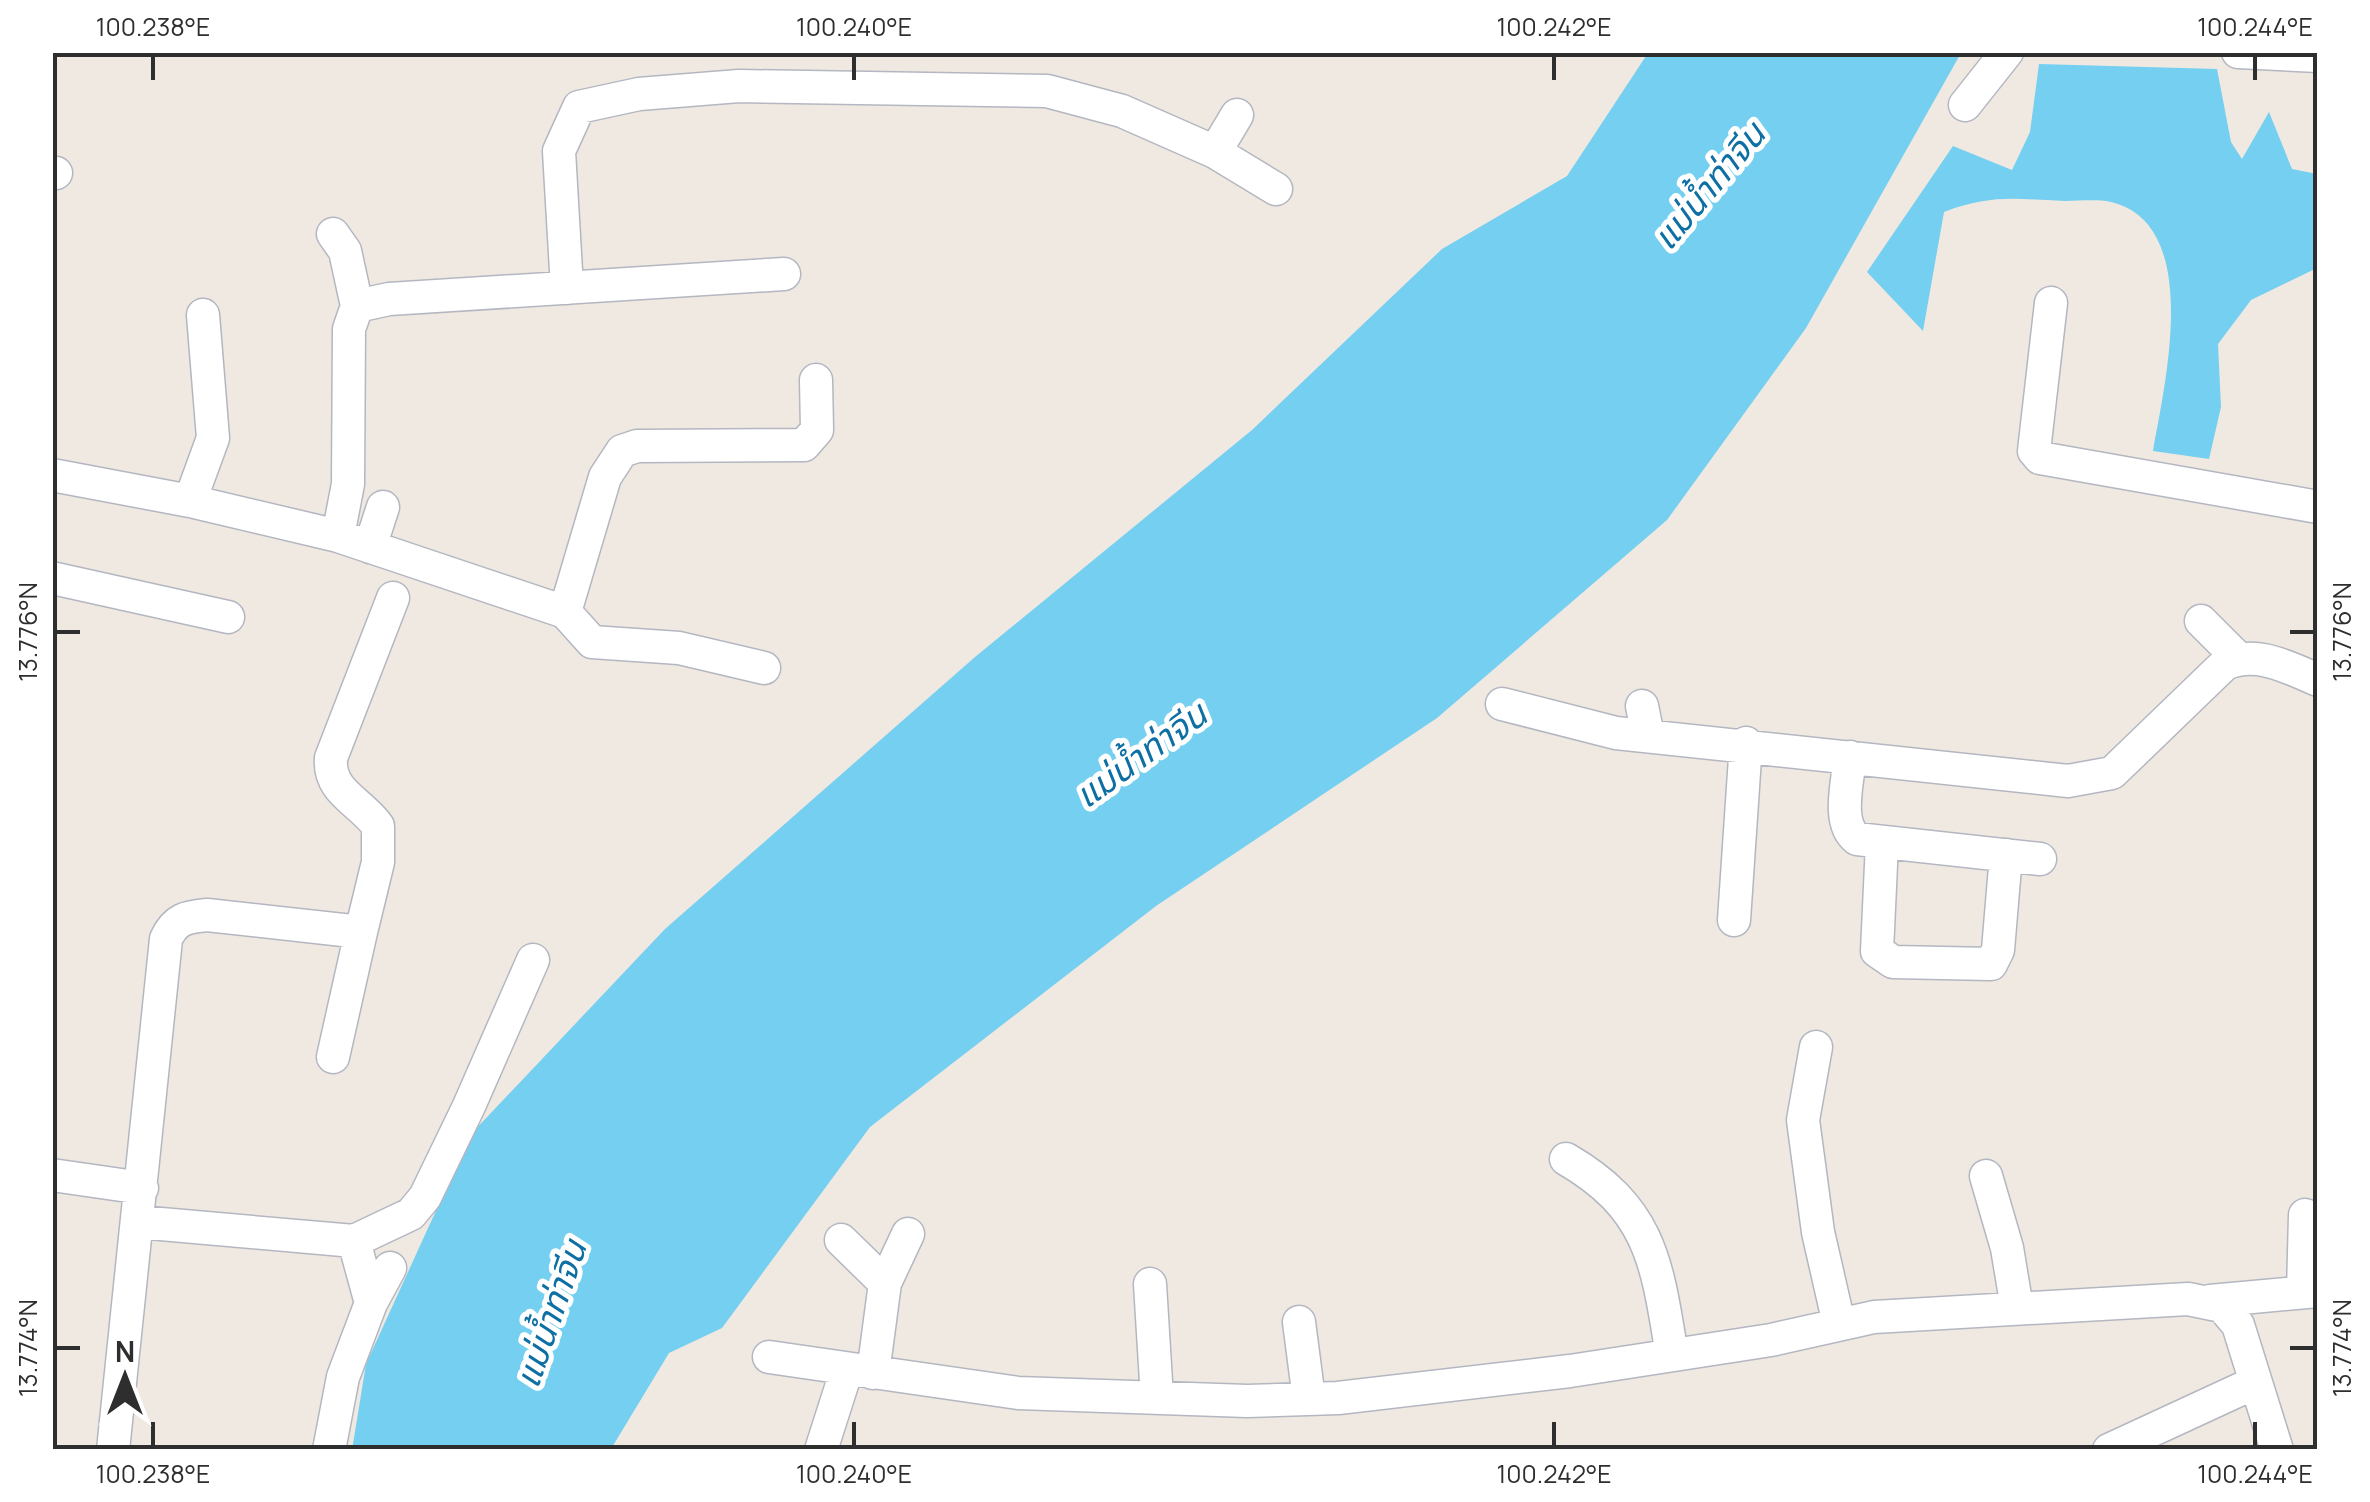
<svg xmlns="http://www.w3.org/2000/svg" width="2370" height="1502" font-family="Manrope,'Noto Sans Thai',sans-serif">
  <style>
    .water { fill: #75cff0 }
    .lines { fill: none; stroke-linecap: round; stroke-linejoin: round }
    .minor-casing { stroke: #b4b7c1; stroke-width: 35 }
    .minor { stroke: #fff; stroke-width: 32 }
    .ticks { fill: none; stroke: #2e2e2e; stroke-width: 4 }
    .labels { text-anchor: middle; stroke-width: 10; stroke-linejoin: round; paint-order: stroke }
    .water-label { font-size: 35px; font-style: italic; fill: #0d6fa3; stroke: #fff }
    .neatline { fill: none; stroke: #2e2e2e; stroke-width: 4 }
    .ticks-label { font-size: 25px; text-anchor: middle; fill: #2e2e2e }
  </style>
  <rect width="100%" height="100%" fill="#efe9e1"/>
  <path class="water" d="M1648,53H1961L1806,328L1667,520L1437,718L1156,906L870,1127L722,1328L669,1353L611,1449L352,1450L366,1364L471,1134L665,929L975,657L1252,430L1442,249L1567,176Z
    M2039,64L2217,69L2231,142L2242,159L2269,112L2292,169L2317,174V268L2251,300L2218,344L2221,407L2209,459L2153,451C2164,387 2204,224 2111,202C2097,199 2079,201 2065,201C2016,199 1991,194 1944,212L1923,331L1867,272L1953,146L2012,170L2030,132Z"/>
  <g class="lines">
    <defs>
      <path id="minor" d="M2238,52L2318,56
        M1965,105L2007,52
        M1215,152L1237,115
        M52,173H56
        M333,234L345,251L357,306
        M567,288L559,151L579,107L639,94L739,86L1047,91L1122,111L1215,152L1276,189
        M2051,303L2034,451L2040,458L2318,507
        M52,475L190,501L338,536L565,612L605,477L622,451L637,446L804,445L817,430L816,380
        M190,501L213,438L203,315
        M338,536L348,484L349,329L357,306L389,299L784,274
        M370,547L383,507
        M52,578L228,617
        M565,612L592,642L679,648L764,668
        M2201,621L2238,658
        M1502,704L1616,733L2068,781L2112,773L2225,664C2257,650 2287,667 2318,680
        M1642,706L1648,736
        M1850,757C1848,781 1836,823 1857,839L2040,859
        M1882,843L1877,951L1893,962L1991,964L1998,950L2006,855
        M1734,920L1746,743
        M361,932L378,862V826C360,801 328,792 331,758L393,598
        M1816,1047L1803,1120L1818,1232L1839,1324
        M1566,1159C1652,1209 1657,1264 1672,1355
        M52,1175L142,1188
        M1986,1176L2007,1248L2017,1308
        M138,1222L354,1241L411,1214L425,1197L469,1106L533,960
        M841,1240L885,1283
        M1150,1284L1157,1398
        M2303,1292L2305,1215
        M2210,1301L2318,1291
        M371,1303L390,1268
        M1299,1322L1309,1399
        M769,1357L1018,1393L1247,1401L1338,1398L1570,1371L1771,1340L1874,1317L2188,1299L2222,1306L2238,1325L2277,1450
        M873,1373L885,1283L908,1234
        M113,1450L166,939C175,919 186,917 207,915L361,932L333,1057
        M329,1450L343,1377L371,1303L354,1241
        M821,1450L847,1369
        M2109,1450L2254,1383"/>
    </defs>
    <use href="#minor" class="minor-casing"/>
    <use href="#minor" class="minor"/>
  </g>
  <path class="ticks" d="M153,55V80M854,55V80M1554,55V80M2255,55V80M55,632H80M2290,632H2315M55,1348H80M2290,1348H2315M153,1422V1447M854,1422V1447M1554,1422V1447M2255,1422V1447"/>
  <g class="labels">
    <g class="water-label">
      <text transform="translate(1709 186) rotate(-50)" y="12">แม่น้ำท่าจีน</text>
      <text transform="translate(1141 755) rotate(-36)" y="12">แม่น้ำท่าจีน</text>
      <text transform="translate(551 1314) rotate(-71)" y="12">แม่น้ำท่าจีน</text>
    </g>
  </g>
  <rect width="2370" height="1502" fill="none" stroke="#ffffff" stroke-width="110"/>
  <g transform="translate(125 1377)" stroke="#ffffff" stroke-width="8" paint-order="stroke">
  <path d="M0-8L18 38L0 25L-18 38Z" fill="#2e2e2e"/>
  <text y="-15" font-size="28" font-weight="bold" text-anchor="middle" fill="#2e2e2e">N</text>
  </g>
  <rect x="55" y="55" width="2260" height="1392" class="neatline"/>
  <g class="ticks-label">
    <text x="153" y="36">100.238°E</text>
    <text x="854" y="36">100.240°E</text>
    <text x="1554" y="36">100.242°E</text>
    <text x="2255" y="36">100.244°E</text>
    <text transform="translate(28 632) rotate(-90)" y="9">13.776°N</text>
    <text transform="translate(2342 632) rotate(-90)" y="9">13.776°N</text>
    <text transform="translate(28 1348) rotate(-90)" y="9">13.774°N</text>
    <text transform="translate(2342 1348) rotate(-90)" y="9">13.774°N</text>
    <text x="153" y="1483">100.238°E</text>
    <text x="854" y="1483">100.240°E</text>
    <text x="1554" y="1483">100.242°E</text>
    <text x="2255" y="1483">100.244°E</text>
  </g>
</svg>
